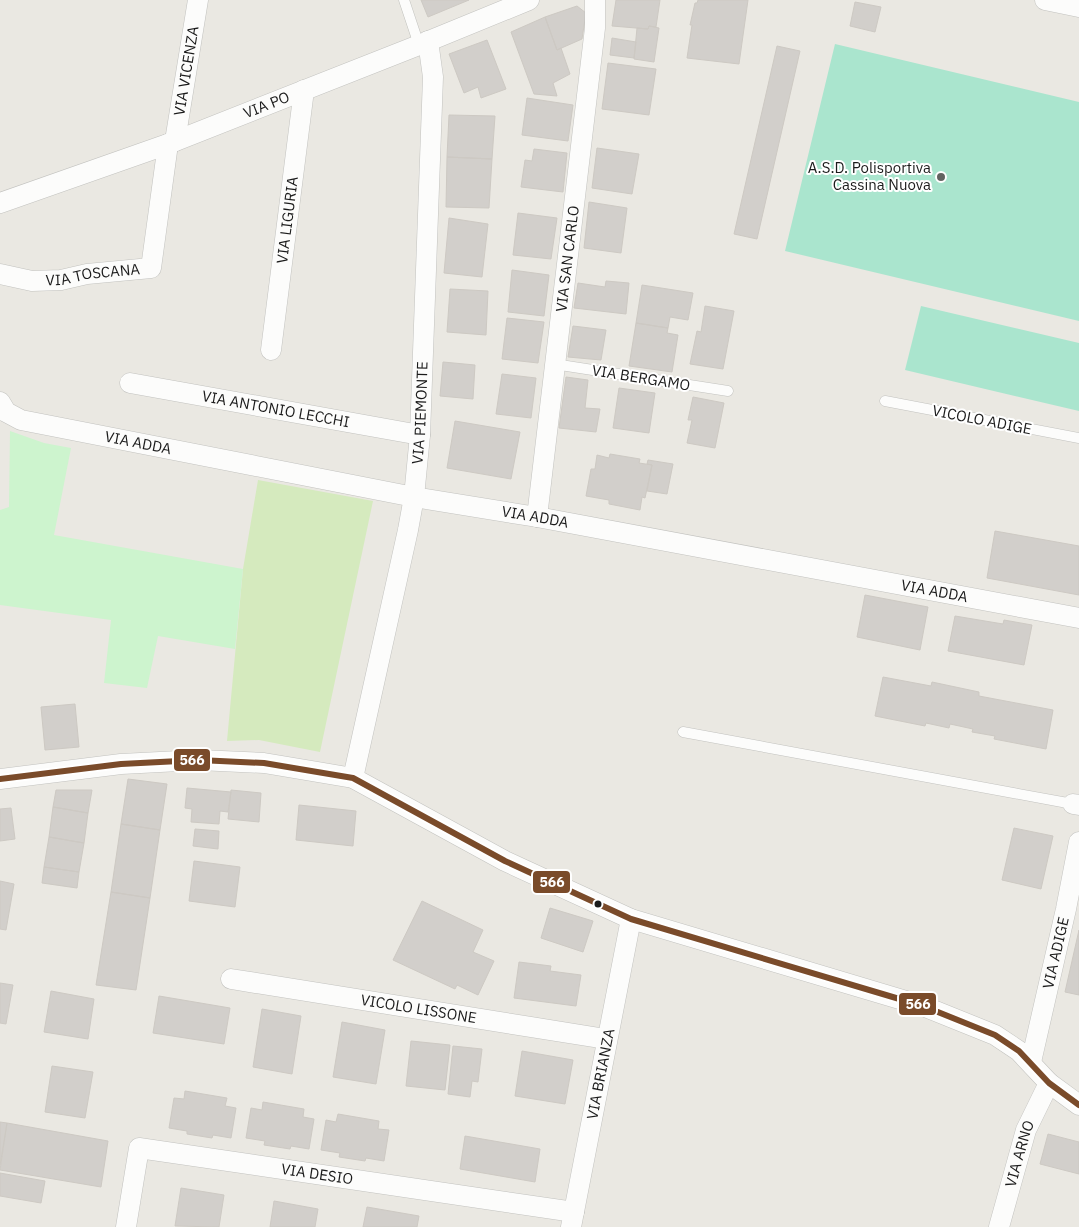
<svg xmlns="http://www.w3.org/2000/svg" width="1079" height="1227" font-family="'IBM Plex Sans',sans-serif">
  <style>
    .grass { fill: #d5eabe }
    .park { fill: #cdf4ce }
    .pitch { fill: #aae5ce }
    .building { fill: #d2cfcb; stroke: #cdc9c3 }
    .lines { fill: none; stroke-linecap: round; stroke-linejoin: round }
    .service-casing { stroke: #c2c2bf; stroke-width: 11 }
    .minor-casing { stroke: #c2c2bf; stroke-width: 21 }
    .service { stroke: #fcfcfb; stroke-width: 10 }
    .minor { stroke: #fcfcfb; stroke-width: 20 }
    .bus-1-casing { stroke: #fff; stroke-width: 10 }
    .bus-1 { stroke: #7a4b2a; stroke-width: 6 }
    .poi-dot { fill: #636361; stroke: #fff; stroke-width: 2 }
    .bus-dot { fill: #1b1b1b; stroke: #fff; stroke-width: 2 }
    .labels { text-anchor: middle; stroke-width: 4; stroke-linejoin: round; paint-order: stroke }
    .street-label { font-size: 15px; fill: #1b1b1b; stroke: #fff }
    .poi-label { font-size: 15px; fill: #1b1b1b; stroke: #fff; text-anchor: end }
    .line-badge { stroke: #fff; stroke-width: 2 }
    .badge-label { font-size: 14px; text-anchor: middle; font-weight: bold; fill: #fff }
  </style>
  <rect width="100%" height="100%" fill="#eae8e2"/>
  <path class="grass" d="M258,480L373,501L320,752L259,740L227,741L243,569Z"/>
  <path class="park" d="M10,431L44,443L71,448L54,535L243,569L235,649L158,636L147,688L104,683L111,620L0,605V510L9,507Z"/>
  <path class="pitch" d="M835,44L1079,102V321L785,251Z
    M921,306L1079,343V411L905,370Z"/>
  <path class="building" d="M421,0H469L428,17Z
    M616,0H660L656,27L649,26L648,29L612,26Z
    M698,0H748L739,64L687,58L692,25H690L695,3H697Z
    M855,2L881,7L875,32L850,26Z
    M577,6L586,13L582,39L557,50L545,17Z
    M545,17L557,50L561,48L570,74L553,83L557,96L534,94L511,32Z
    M649,26L659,28L654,62L634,59L637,28L648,29Z
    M612,38L636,42L634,58L610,55Z
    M487,40L506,89L481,98L478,87L464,93L449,54Z
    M777,46L800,51L757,239L734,234Z
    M608,63L656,69L649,115L602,109Z
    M527,98L573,105L568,141L522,135Z
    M449,115L495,116L492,159L447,157Z
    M597,148L639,154L632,194L592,188Z
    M534,149L567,153L563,192L521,187L525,160L532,161Z
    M447,157L492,159L489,208L446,207Z
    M589,202L627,208L621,253L584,248Z
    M518,213L557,218L551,259L513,255Z
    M449,218L488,224L482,277L444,273Z
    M512,270L549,275L544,316L508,312Z
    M606,281L629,283L626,314L574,308L578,283L605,287Z
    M642,285L693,293L688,320L670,317L668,328L636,323Z
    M450,289L488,291L486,335L447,332Z
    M705,306L734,311L723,369L690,364L697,331L701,332Z
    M507,318L544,322L538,363L502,359Z
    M636,323L668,328L667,333L678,335L672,372L629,366Z
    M573,326L606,330L601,360L568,357Z
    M443,362L475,365L473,399L440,396Z
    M502,374L536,378L531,418L496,414Z
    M566,377L588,380L585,408L600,409L596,432L559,428Z
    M619,388L655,393L649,433L613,428Z
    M693,397L724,403L715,448L687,443L692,420H688Z
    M455,421L520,432L511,479L447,468Z
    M610,454L640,459L639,463L652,465L645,498L642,497L640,510L609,504V500L586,496L591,469H595L597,455L609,458Z
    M648,460L673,464L667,494L647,491L652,465L647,464Z
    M995,531L1079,546V595L987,578Z
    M865,595L928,607L920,650L857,637Z
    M955,616L1003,624L1004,620L1032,625L1024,665L948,651Z
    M883,677L931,686L932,682L979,692V696L1053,710L1046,749L994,739L995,736L972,732L973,729L950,724L949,728L926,723L925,726L875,716Z
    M75,704L79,747L45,750L41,707Z
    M128,779L167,784L160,830L121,824Z
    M187,788L231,792L228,812L220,811L219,824L191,822L192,809L185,808Z
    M56,790H92L88,813L53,807Z
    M231,790L261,793L259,822L228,819Z
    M299,805L356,811L353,846L296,840Z
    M53,807L88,813L84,843L49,837Z
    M11,808L15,839L0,841V809Z
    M121,824L160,830L150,898L111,892Z
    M1014,828L1053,836L1041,889L1002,880Z
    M195,829L219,831L218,849L193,846Z
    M49,837L84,843L79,872L44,867Z
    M194,861L240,867L235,907L189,901Z
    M44,867L79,872L77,888L42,883Z
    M0,881L14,884L6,930L0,929Z
    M111,892L150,898L136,990L96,985Z
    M422,901L483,930L473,952L494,961L478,995L457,985L455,989L393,960Z
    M550,908L593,921L583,952L541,938Z
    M1079,930V995L1065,992Z
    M519,962L551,966L550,971L581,975L576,1006L514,998Z
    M0,983L13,985L6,1024L0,1023Z
    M51,991L94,999L88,1039L44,1032Z
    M159,996L230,1008L224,1044L153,1033Z
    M262,1009L301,1016L292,1074L253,1067Z
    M342,1022L385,1030L376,1084L333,1077Z
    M411,1041L450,1045L445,1090L406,1086Z
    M453,1046L482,1049L478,1082L472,1081L470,1097L448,1094Z
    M522,1051L573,1060L565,1104L515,1096Z
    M52,1066L93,1072L85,1118L45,1112Z
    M185,1091L227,1098L225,1106L236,1108L231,1138L213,1135L212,1138L187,1134V1131L169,1128L174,1098L184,1099Z
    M263,1102L304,1109L303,1117L314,1119L309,1149L291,1146L290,1149L264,1145L265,1141L246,1138L251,1108L262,1110Z
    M338,1114L379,1121L378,1129L389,1130L384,1161L366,1158L365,1161L339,1157L340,1153L321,1150L326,1120L336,1122Z
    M0,1122L7,1123L0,1165Z
    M7,1123L108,1141L101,1187L0,1170Z
    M1048,1134L1079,1142V1174L1040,1164Z
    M465,1136L540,1149L535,1182L460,1169Z
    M0,1173L45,1181L41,1203L0,1196Z
    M181,1188L224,1195L219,1227L175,1226Z
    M274,1201L318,1209L315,1227H270Z
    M367,1207L419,1216L417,1227H363Z"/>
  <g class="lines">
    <defs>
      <path id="service" d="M404,0L419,45
        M554,364L728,391
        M885,401L1079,438
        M683,732L1073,804"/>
      <g id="minor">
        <path d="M1045,0L1079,7"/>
        <path id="s1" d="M175,141L198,0"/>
        <path id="s2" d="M0,203L168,144L419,45L529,0"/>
        <path id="s3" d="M0,274L32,281L61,280L87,274L151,268L168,144"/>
        <path id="s4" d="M271,350L304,90"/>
        <path id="s5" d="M130,383L420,435"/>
        <path id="s6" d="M0,402L6,412L21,420L414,497L537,517L1079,618"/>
        <path id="s7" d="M537,517L595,28V0"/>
        <path id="s8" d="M353,778L408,530L414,497L420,435L433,77L428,41"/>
        <path d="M0,779L121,764L199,760L264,763L353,778L505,861L631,919L923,1006L995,1035L1019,1051L1049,1083L1079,1105"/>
        <path d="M1073,804L1079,805"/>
        <path id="s9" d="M231,979L606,1039"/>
        <path id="s10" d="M1031,1062L1066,909L1079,842"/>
        <path id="s11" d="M126,1227L139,1148L574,1212"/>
        <path id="s12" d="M571,1227L631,919"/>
        <path id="s13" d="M999,1227L1026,1130L1049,1083"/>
      </g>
    </defs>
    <use href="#service" class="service-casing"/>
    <use href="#minor" class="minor-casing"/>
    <use href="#service" class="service"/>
    <use href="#minor" class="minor"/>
    <defs>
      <path id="bus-1" d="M0,779L121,764L199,760L264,763L353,778L505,861L631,919L923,1006L995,1035L1019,1051L1049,1083L1079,1105"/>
    </defs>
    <use href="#bus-1" class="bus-1-casing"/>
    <use href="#bus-1" class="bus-1"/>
  </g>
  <circle class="poi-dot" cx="941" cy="177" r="5"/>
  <circle class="bus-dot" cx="598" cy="904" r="4.5"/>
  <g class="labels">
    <g class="street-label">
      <text dy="5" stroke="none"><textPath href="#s1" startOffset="71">VIA VICENZA</textPath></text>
      <text dy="5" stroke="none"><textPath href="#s2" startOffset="284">VIA PO</textPath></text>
      <text dy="5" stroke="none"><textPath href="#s4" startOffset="131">VIA LIGURIA</textPath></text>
      <text dy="5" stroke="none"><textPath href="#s7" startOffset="260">VIA SAN CARLO</textPath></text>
      <text dy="5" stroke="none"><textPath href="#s3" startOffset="94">VIA TOSCANA</textPath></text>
      <text transform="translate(641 378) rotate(9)" y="5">VIA BERGAMO</text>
      <text dy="5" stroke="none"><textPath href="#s5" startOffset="148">VIA ANTONIO LECCHI</textPath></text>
      <text dy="5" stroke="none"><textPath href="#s8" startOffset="372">VIA PIEMONTE</textPath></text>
      <text transform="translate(982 420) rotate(11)" y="5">VICOLO ADIGE</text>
      <text dy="5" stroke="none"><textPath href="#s6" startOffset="148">VIA ADDA</textPath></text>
      <text dy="5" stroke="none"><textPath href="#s6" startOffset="552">VIA ADDA</textPath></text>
      <text dy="5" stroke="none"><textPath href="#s6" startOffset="958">VIA ADDA</textPath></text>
      <text dy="5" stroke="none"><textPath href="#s10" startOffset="112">VIA ADIGE</textPath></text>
      <text dy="5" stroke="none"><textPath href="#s9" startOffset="190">VICOLO LISSONE</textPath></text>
      <text dy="5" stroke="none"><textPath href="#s12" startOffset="156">VIA BRIANZA</textPath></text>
      <text dy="5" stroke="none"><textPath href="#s13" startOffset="76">VIA ARNO</textPath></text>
      <text dy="5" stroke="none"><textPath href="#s11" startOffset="260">VIA DESIO</textPath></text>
    </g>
    <g class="poi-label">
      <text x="931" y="173">A.S.D. Polisportiva<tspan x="931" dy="17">Cassina Nuova</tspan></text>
    </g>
  </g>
  <g class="line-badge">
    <rect x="173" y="748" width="38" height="24" rx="5" fill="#7a4b2a"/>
    <rect x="532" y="870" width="39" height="24" rx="5" fill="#7a4b2a"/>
    <rect x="898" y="992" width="39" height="24" rx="5" fill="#7a4b2a"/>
  </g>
  <g class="badge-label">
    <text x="192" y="765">566</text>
    <text x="552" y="887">566</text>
    <text x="918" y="1009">566</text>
  </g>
</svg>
